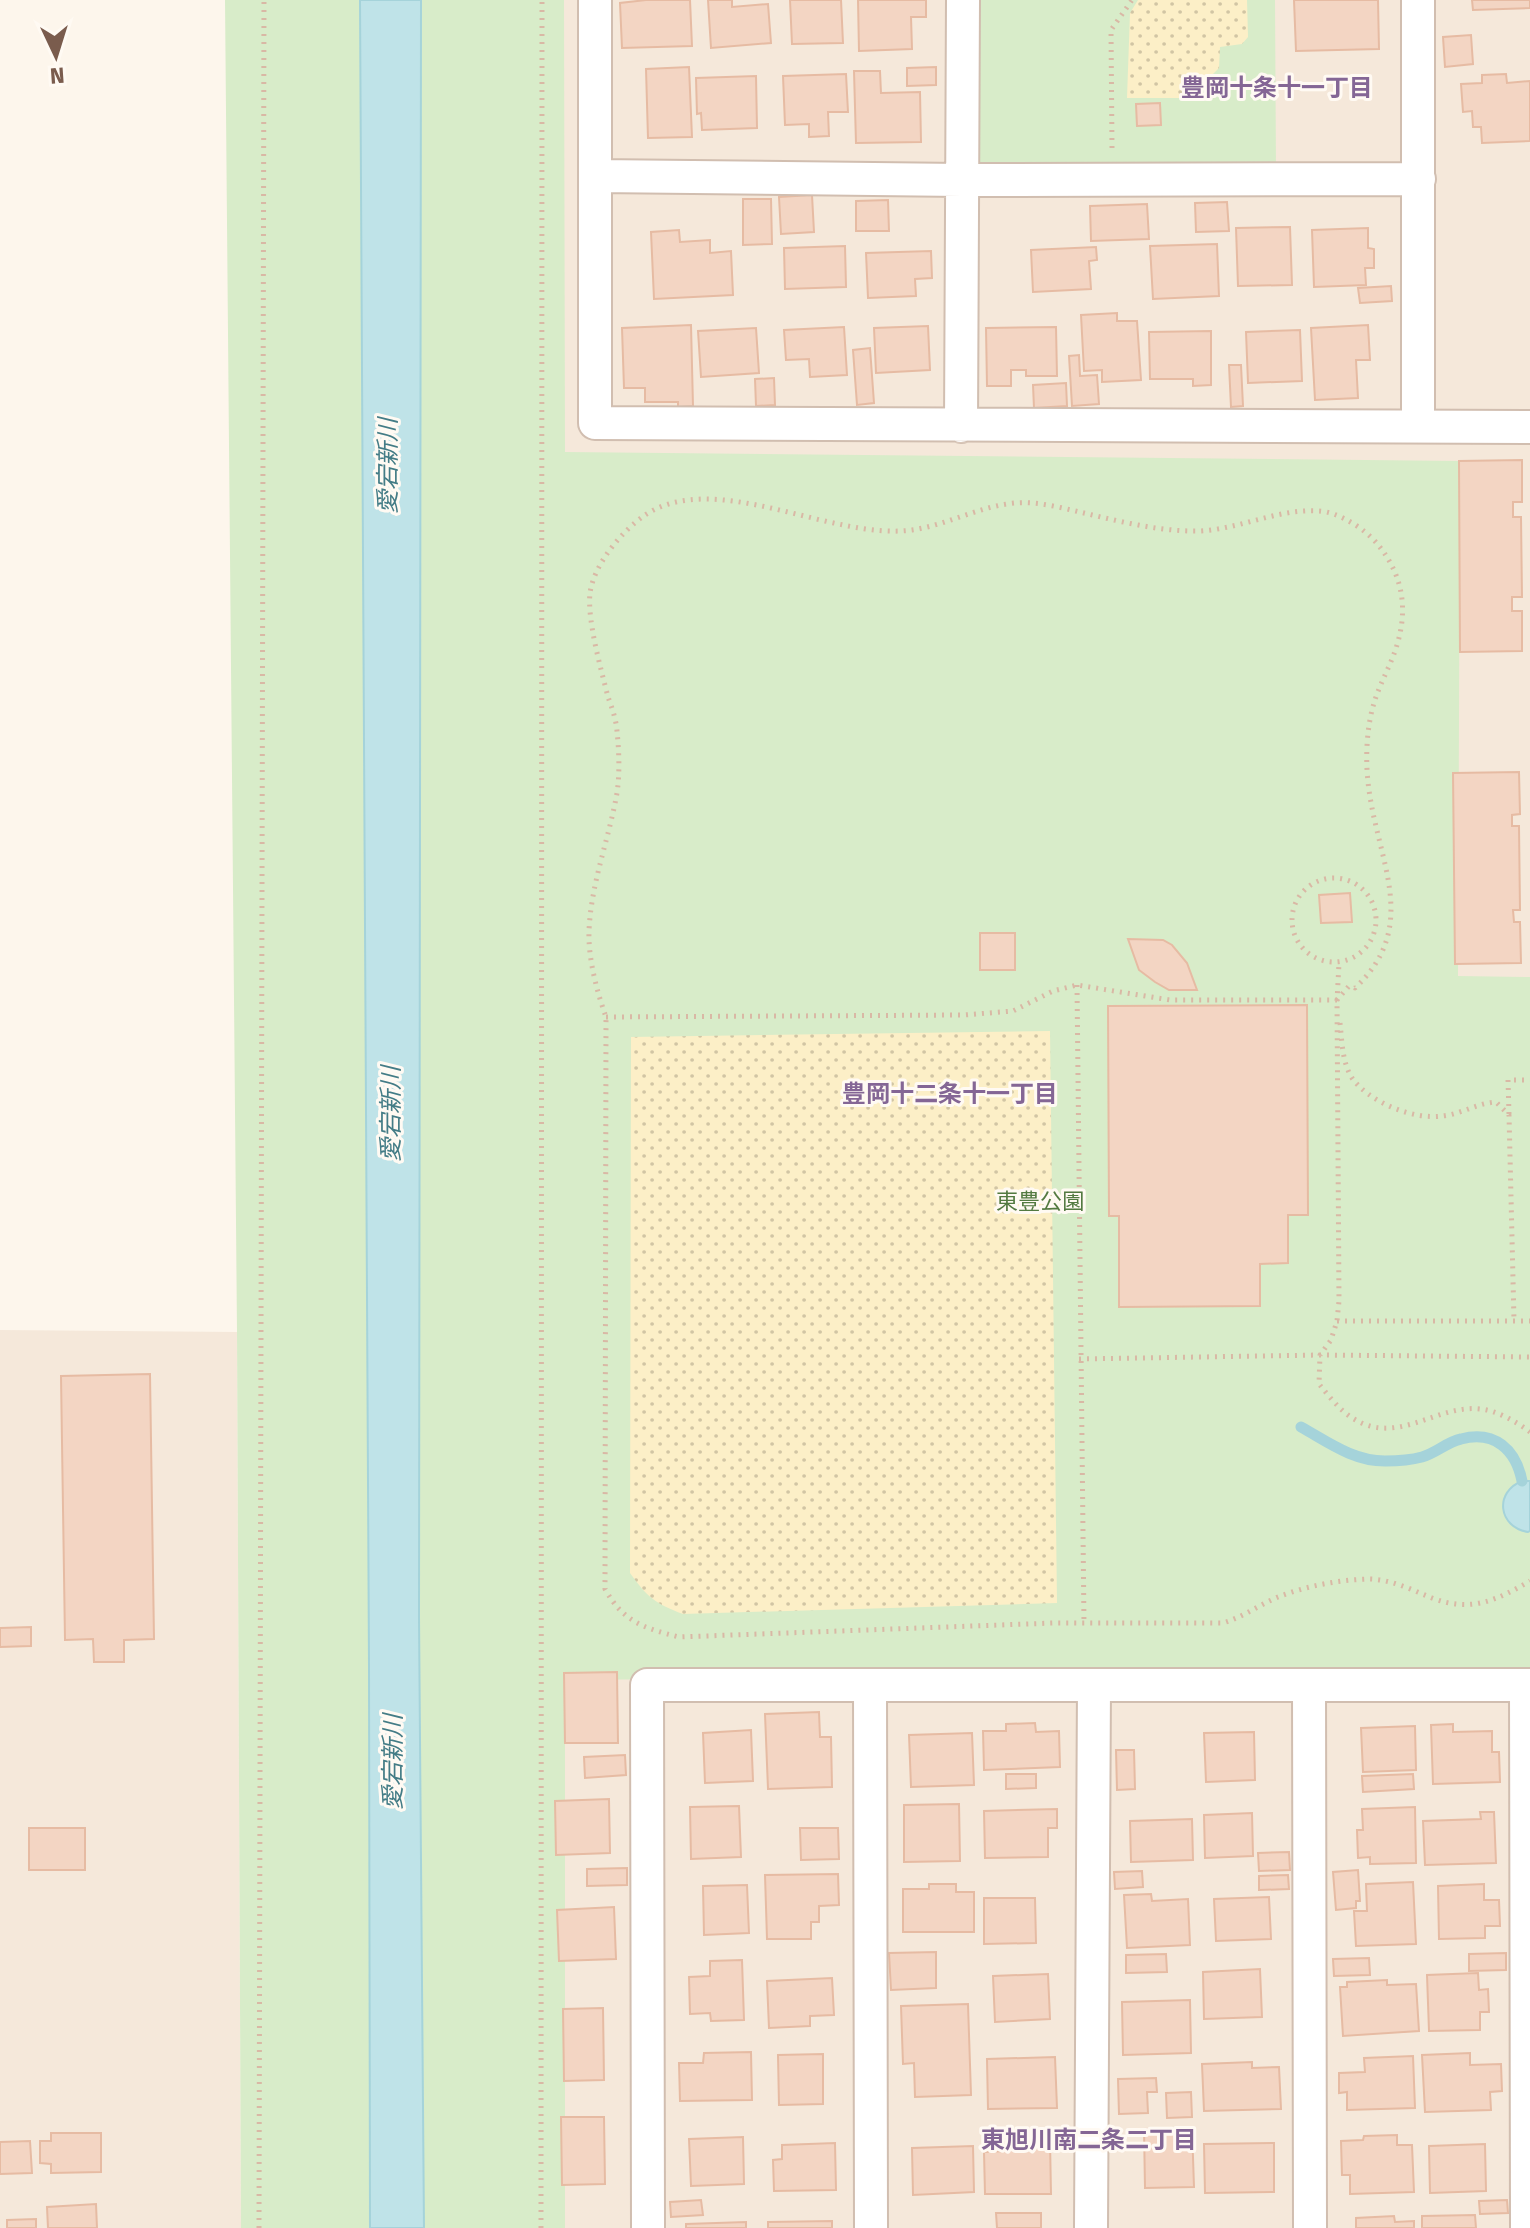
<svg xmlns="http://www.w3.org/2000/svg" width="1530" height="2228" font-family="'Fira Sans','Noto Sans JP',sans-serif">
  <style>
    .residential { fill: #f5e8da }
    .green { fill: #d8ecc9 }
    .sand { fill: url(#sand-dots) }
    .water { fill: #bfe3e8; stroke: #a5d3da; stroke-width: 2 }
    .lines { fill: none; stroke-linecap: round; stroke-linejoin: round }
    .stream { stroke: #a5d3da; stroke-width: 11 }
    .building { fill: #f3d5c3; stroke: #e6bba3; stroke-width: 2 }
    .minor-casing { stroke: #d1beb0; stroke-width: 36 }
    .path { stroke: #d9b8a5; stroke-width: 5; stroke-dasharray: 2 6; stroke-linecap: butt }
    .minor { stroke: #fff; stroke-width: 32 }
    .labels { text-anchor: middle; stroke-width: 6; stroke-linejoin: round; paint-order: stroke }
    .park-label { font-size: 22px; fill: #537a41; stroke: #fffaf3 }
    .neighbourhood-label { font-size: 24px; font-weight: bold; fill: #846695; stroke: #fffaf3 }
    .water-label { font-size: 24px; font-style: italic; fill: #437c86; stroke: #fffaf3 }
  </style>
  <defs>
    <pattern id="sand-dots" width="8" height="8" patternUnits="userSpaceOnUse" patternTransform="scale(2)"><rect width="8" height="8" fill="#fcefc7"/><path d="M2 2h.1M6 6h.1" fill="none" stroke="#d1c5a4" stroke-width="1.8" stroke-linecap="round"/></pattern>
  </defs>
  <rect width="100%" height="100%" fill="#fdf6ec"/>
  <path class="residential" d="M555,0H1530V2228H559Z
    M0,1330L237,1332L241,2228H0Z"/>
  <path class="green" d="M225,0H564L565,452L1460,461L1458,976L1530,977V1672L565,1680V2228H241L237,1332Z
    M972,0H1275L1276,172L973,174Z"/>
  <path class="sand" d="M1138,0H1247L1248,37L1242,44L1220,47L1219,68L1211,76L1192,78V95L1187,98H1127L1130,13Z
    M1050,1031L1057,1603L683,1614C656,1604 647,1597 630,1573L631,1037Z"/>
  <path class="water" d="M360,0H421L419,1617L424,2228H370L369,1666Z
    M1522,1481H1530V1531L1528,1532C1498,1527 1494,1492 1522,1481Z"/>
  <g class="lines">
    <path class="stream" d="M1301,1427C1328,1442 1353,1461 1385,1461C1397,1461 1411,1460 1422,1457C1436,1453 1447,1442 1461,1439C1495,1430 1516,1450 1522,1481"/>
  </g>
  <path class="building" d="M646,0H690L692,46L622,48L620,3Z
    M708,0H732V7L768,4L771,43L711,48Z
    M790,0H841L843,43L792,44Z
    M858,0H926V17H911L912,49L859,51Z
    M1294,0H1378L1379,49L1296,51Z
    M1472,0H1530V8L1473,10Z
    M1471,35L1473,64L1445,67L1443,37Z
    M689,67L692,137L648,138L646,69Z
    M936,67V85L907,86V68Z
    M854,71H880L881,93L920,92L921,142L856,143Z
    M846,74L848,112H828L829,136L809,137V124L785,125L783,76Z
    M1506,74L1507,83L1530,81V141L1482,143L1481,127H1473L1472,111L1463,112L1461,84L1482,83V75Z
    M756,76L757,128L702,130L701,113L697,114L696,78Z
    M1160,103L1161,125L1137,126L1136,104Z
    M812,195L814,232L781,234L779,197Z
    M743,199H771L772,244L743,245Z
    M888,200L889,231H856V201Z
    M1227,202L1229,231L1196,232L1195,203Z
    M1147,204L1149,239L1091,241L1090,206Z
    M1290,227L1292,285L1238,286L1236,228Z
    M1368,228V248L1374,249V268H1365L1366,285L1314,287L1312,230Z
    M679,230L680,242L710,240V253L731,251L733,295L654,299L651,232Z
    M1217,244L1219,296L1153,299L1150,246Z
    M845,246L846,287L785,289L784,248Z
    M1096,247L1097,260L1089,261L1091,289L1033,292L1031,250Z
    M931,251L932,278L915,279L916,296L868,298L866,253Z
    M1391,286L1392,301L1360,303L1358,288Z
    M1117,313V321H1137L1141,380L1102,382V370L1084,371L1081,315Z
    M691,325L693,406L678,407V402H645V388H624L622,328Z
    M1368,325L1370,360H1356L1358,398L1315,400L1311,328Z
    M928,326L930,370L876,373L874,328Z
    M844,327L847,375L810,377L809,359L786,360L784,330Z
    M1056,327L1057,376H1026V370H1011V386H987L986,328Z
    M756,328L759,373L701,377L698,331Z
    M1300,330L1302,381L1248,383L1246,332Z
    M1211,331V385L1193,386V379H1150L1149,332Z
    M870,348L874,403L857,405L853,350Z
    M1079,355L1080,376L1097,375L1099,404L1072,406L1069,356Z
    M1229,365H1241L1243,406L1231,407Z
    M774,378L775,405L756,406L755,379Z
    M1066,383L1067,406L1034,408L1033,385Z
    M1522,460V502H1513V517H1521L1522,597H1512V611H1522V651L1460,652L1459,461Z
    M1519,772L1520,814L1512,815V826H1519L1520,910H1513L1514,922H1520L1521,963L1455,964L1453,773Z
    M1350,893L1352,922L1321,923L1319,895Z
    M980,933H1015V970H980Z
    M1128,939L1163,940L1172,945L1187,963L1197,990H1169L1155,982L1139,970Z
    M1307,1005L1308,1215H1288V1263L1260,1264V1306L1119,1307V1216H1109L1108,1006Z
    M150,1374L154,1639L124,1640V1662H94L93,1639L65,1640L61,1376Z
    M31,1627V1646L0,1647V1628Z
    M617,1672L618,1743H565L564,1673Z
    M819,1712L820,1737H831L832,1787L768,1789L765,1714Z
    M1035,1723L1036,1732L1059,1731L1060,1767L984,1770L983,1731H1006V1724Z
    M1453,1724V1732L1492,1731V1752H1499L1500,1782L1433,1784L1431,1725Z
    M1415,1726L1416,1770L1363,1772L1361,1728Z
    M751,1730L753,1781L705,1783L703,1733Z
    M1254,1732L1255,1780L1206,1782L1204,1733Z
    M972,1733L974,1785L911,1787L909,1735Z
    M1116,1750H1134L1135,1789L1117,1790Z
    M625,1755L626,1775L585,1778L584,1757Z
    M1006,1774H1036V1788L1006,1789Z
    M1413,1774L1414,1789L1363,1792L1362,1776Z
    M609,1799L610,1853L556,1855L555,1801Z
    M959,1804L960,1861L904,1862V1805Z
    M739,1806L741,1857L691,1859L690,1807Z
    M1415,1807L1416,1863L1370,1864V1857L1358,1858L1357,1830H1363L1362,1809Z
    M1057,1809V1828H1048V1857L985,1858L984,1811Z
    M1480,1812H1494L1496,1863L1425,1865L1423,1821L1481,1819Z
    M1252,1813L1253,1856L1205,1858L1204,1815Z
    M1192,1819L1193,1860L1131,1862L1130,1821Z
    M29,1828H85V1870H29Z
    M800,1828H838L839,1859L801,1860Z
    M1289,1852L1290,1870L1259,1871L1258,1853Z
    M627,1868V1885L587,1886V1869Z
    M1358,1870L1360,1901H1356V1908L1336,1910L1333,1872Z
    M1142,1871L1143,1887L1115,1889L1114,1872Z
    M838,1874L839,1905L819,1906V1922H811V1939H767L765,1875Z
    M1288,1875L1289,1889L1259,1890V1876Z
    M1413,1882L1416,1944L1356,1946L1354,1911H1367L1366,1884Z
    M929,1884H956V1892H974V1932H903V1889H929Z
    M1484,1884V1900H1499L1500,1926H1485V1938L1439,1939L1438,1886Z
    M747,1885L749,1933L704,1935L703,1886Z
    M1151,1894L1152,1901L1188,1899L1190,1945L1127,1948L1124,1895Z
    M1269,1897L1271,1939L1216,1941L1214,1899Z
    M984,1898H1035L1036,1943L984,1944Z
    M614,1907L616,1959L559,1961L557,1910Z
    M936,1952V1988L891,1990L889,1953Z
    M1506,1953V1970L1469,1971V1954Z
    M1166,1954L1167,1972L1126,1973V1955Z
    M1369,1958L1370,1975L1334,1976L1333,1959Z
    M742,1960L744,2020L711,2021L710,2013L690,2014L689,1977L710,1976V1961Z
    M1260,1969L1262,2017L1204,2019L1203,1972Z
    M1478,1973L1479,1990L1488,1989L1489,2012H1480V2030L1429,2031L1427,1975Z
    M1048,1974L1050,2019L995,2022L993,1976Z
    M832,1978L834,2015L810,2016V2026L769,2028L767,1981Z
    M1387,1980V1985L1416,1984L1419,2031L1343,2036L1340,1987H1347V1982Z
    M1190,2000L1191,2053L1123,2055L1122,2002Z
    M968,2004L971,2095L915,2097L914,2063L903,2064L901,2006Z
    M603,2008L604,2080L564,2081L563,2009Z
    M751,2052L752,2100L680,2101L679,2063H703L704,2053Z
    M1470,2053V2065L1501,2064L1502,2091L1490,2092L1491,2110L1425,2112L1422,2055Z
    M823,2054V2104L779,2105L778,2055Z
    M1413,2056L1415,2108L1347,2110V2092L1339,2093V2073L1365,2072L1364,2058Z
    M1055,2057L1057,2108L988,2109L987,2059Z
    M1252,2062V2068L1279,2067L1281,2109L1204,2111L1202,2064Z
    M1156,2078L1157,2092H1147L1148,2113L1119,2114L1118,2079Z
    M1191,2092L1192,2117L1167,2118L1166,2093Z
    M561,2117H604L605,2184L562,2185Z
    M1192,2128L1194,2187L1145,2188L1144,2129Z
    M51,2133H101V2172L51,2173V2164L40,2163V2141H51Z
    M1397,2135V2145H1412L1414,2192L1350,2194V2175H1342L1341,2141L1363,2140L1364,2136Z
    M743,2137L744,2184L691,2186L689,2139Z
    M30,2141L32,2173L0,2174V2142Z
    M1050,2141L1051,2194H985L984,2152L1005,2151V2142Z
    M835,2143L836,2190L774,2191L773,2160L782,2159V2145Z
    M1274,2143V2192L1205,2193L1204,2144Z
    M1485,2144L1486,2191L1430,2193L1429,2146Z
    M973,2146L974,2192L913,2195L912,2148Z
    M701,2200L703,2215L671,2217L670,2202Z
    M1507,2200L1508,2213L1480,2214L1479,2201Z
    M96,2204L97,2228H48L47,2207Z
    M996,2213H1041V2228H997Z
    M1475,2215L1476,2228H1422V2216Z
    M1394,2216L1395,2222L1414,2221V2228H1356V2218Z
    M36,2219V2228H7V2220Z
    M832,2221V2228H768V2222Z
    M746,2222V2228H686V2224Z"/>
  <g class="lines">
    <defs>
      <path id="minor" d="M595,0V423L1530,427
        M1418,0V426
        M597,176L962,180L1419,179
        M961,426L963,0
        M870,1685L871,2228
        M1309,1685L1310,2228
        M1526,1685L1527,2228
        M648,2228L647,1685H1530
        M1091,2228L1094,1686"/>
    </defs>
    <use href="#minor" class="minor-casing"/>
    <path class="path" d="M1112,148L1111,30L1132,0
      M1292 920a42 42 0 1 1 84 0a42 42 0 1 1-84 0Z
      M1077,985L1084,1624
      M1337,1001L1339,963
      M606,1017L964,1015L1013,1011L1053,991L1077,985L1170,1000H1337
      M1340,1023C1342,1041 1342,1062 1352,1078C1369,1102 1413,1120 1442,1116C1462,1114 1477,1103 1496,1102L1509,1115L1514,1321
      M1509,1114L1508,1080H1530
      M1337,1321H1530
      M1079,1359L1320,1355L1530,1357
      M1530,1432C1517,1422 1496,1410 1480,1409C1437,1404 1398,1446 1354,1419C1340,1411 1329,1396 1319,1384L1320,1355L1331,1340L1337,1321L1339,1301L1337,1000L1349,986L1355,988C1420,927 1379,864 1369,790C1365,763 1366,729 1374,703C1380,683 1391,665 1397,645C1408,609 1403,576 1379,546C1367,530 1339,512 1319,511C1275,508 1233,533 1189,531C1154,530 1118,521 1084,513C1062,508 1038,501 1015,503C980,506 947,525 912,530C832,541 716,468 645,515C622,531 594,564 590,593C587,620 601,669 608,697C612,708 616,719 617,731C619,751 620,773 617,793C609,839 591,883 589,931C588,958 597,992 606,1017L605,1589C623,1622 644,1628 679,1637L1053,1623H1223C1243,1617 1259,1605 1278,1597C1306,1586 1338,1580 1368,1579C1391,1579 1412,1590 1432,1598C1471,1613 1497,1600 1530,1581
      M259,2228L264,0
      M541,2228L542,0"/>
    <use href="#minor" class="minor"/>
  </g>
  <g class="labels">
    <g class="park-label">
      <text x="1040" y="1209">東豊公園</text>
    </g>
    <g class="neighbourhood-label">
      <text x="1277" y="96">豊岡十条十一丁目</text>
      <text x="950" y="1102">豊岡十二条十一丁目</text>
      <text x="1089" y="2148">東旭川南二条二丁目</text>
    </g>
    <g class="water-label">
      <text transform="translate(388 466) rotate(-90)" y="8">愛宕新川</text>
      <text transform="translate(391 1114) rotate(-90)" y="8">愛宕新川</text>
      <text transform="translate(393 1762) rotate(-90)" y="8">愛宕新川</text>
    </g>
  </g>
  <g transform="translate(56 56) rotate(176)" stroke="#fffaf3" stroke-width="6" paint-order="stroke">
  <path d="M0-6L14 30L0 20L-14 30Z" fill="#7a5c4d"/>
  <text y="-12" font-size="22" font-weight="bold" text-anchor="middle" fill="#7a5c4d">N</text>
  </g>
</svg>
